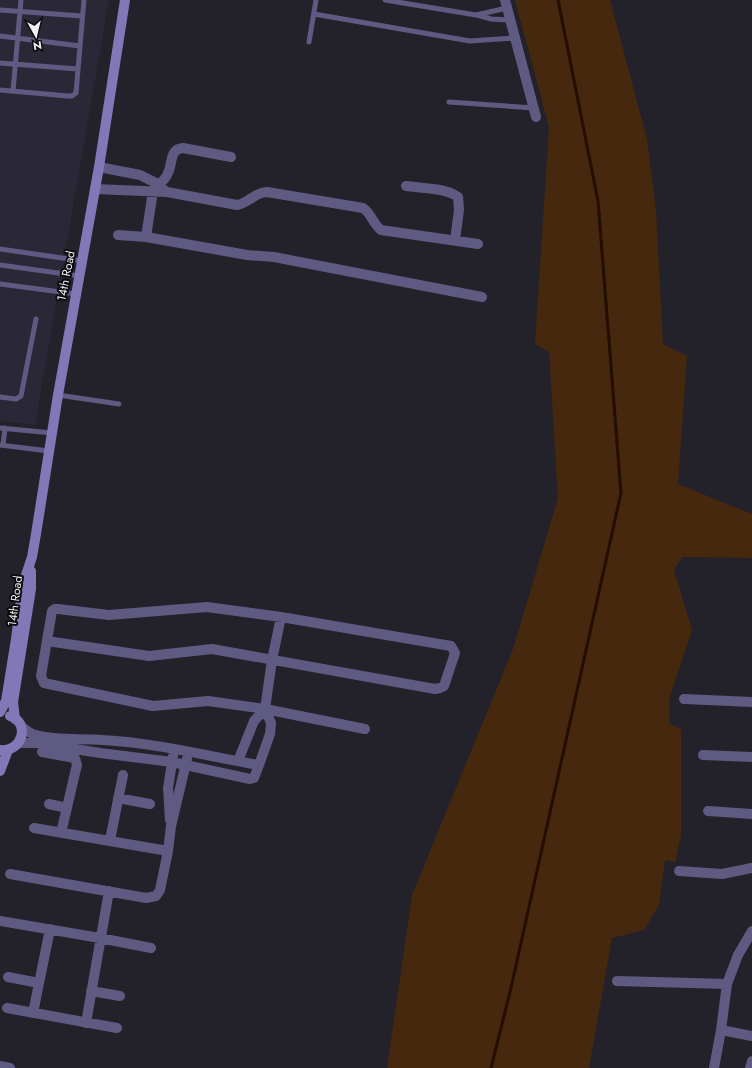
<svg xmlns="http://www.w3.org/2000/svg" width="752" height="1068" font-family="Jost,sans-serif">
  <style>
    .built { fill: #2a2836 }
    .green { fill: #45280d }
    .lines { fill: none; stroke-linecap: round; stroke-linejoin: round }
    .stream { stroke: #230e00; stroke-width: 3 }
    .lane { stroke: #5f5a81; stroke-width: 5 }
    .street { stroke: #5f5a81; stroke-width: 10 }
    .secondary { stroke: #8278b7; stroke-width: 10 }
    .labels { text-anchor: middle; stroke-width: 4; stroke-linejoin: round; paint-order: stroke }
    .street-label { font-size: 12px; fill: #efeef4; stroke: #0c0c0f }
  </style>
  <rect width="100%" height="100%" fill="#23222a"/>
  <path class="built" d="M0,0H109L35,425L0,421Z"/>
  <path class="green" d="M515,0H610L647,139L656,211L663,344L687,356L678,484L752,514V558L682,557L674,570L692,630L669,699L670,724L681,729V836L675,862L665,860L659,905L644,930L612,938L589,1068H387L412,895L513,649L558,498L549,352L535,344L549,127Z"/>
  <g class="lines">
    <path class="stream" d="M491,1068L511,988L621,493L598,201L558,0"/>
    <path class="lane" d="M385,0L476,15L507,8
      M0,10L82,16
      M314,14L470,41L514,38
      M477,15L491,19L510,20
      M0,36L80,46
      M309,42L316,0
      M0,63L78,69
      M0,90L68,96H72L76,93L84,0
      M13,91L21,0
      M449,102L534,108
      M0,249L83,261
      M0,265L80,276
      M0,284L76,294
      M58,395L119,404
      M0,397L16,399L21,396L36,319
      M0,428L52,433
      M0,445L49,451
      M3,445L5,428"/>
    <path class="street" d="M505,0L536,117
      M99,167L140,175L154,182L164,190
      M158,185C162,182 166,178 168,173C173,163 169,149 183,148L231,157
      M406,186C421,188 446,188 458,197L459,210L455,240
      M95,189L167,192L237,205C249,203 255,192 267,192L363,208C371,213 373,224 381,230L478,244
      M118,235L146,237L247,255L274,257L482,297
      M146,237L153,191
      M47,641L149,656L212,649L435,689L440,688L444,686L455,653L451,646L281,617L207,607L109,615L58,609H55L52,611L41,676L44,683L153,706L208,701L265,709L365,729
      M684,699L752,702
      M265,709L272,660L281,617
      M18,743H37L100,753L172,762L250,779L254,778L259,765C207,756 156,743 103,740C81,738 58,741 36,735C30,734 26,730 21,726
      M42,752L75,758L77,765L76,769L61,833
      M703,755L752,757
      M238,761L254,721L265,709L271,723L270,734L259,765
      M118,798L150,804
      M49,804L67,808
      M708,811L752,814
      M170,820L168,788L173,756
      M34,828L168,851
      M110,840L123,775
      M679,871L722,874L752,868
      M10,874L146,898L156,896L160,890L168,851L171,826L187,759
      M0,921L100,938L151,948
      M8,977L39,983
      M617,981L727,984
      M91,991L120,996
      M7,1008L117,1028
      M33,1013L50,929
      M86,1023L109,891
      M721,1030L752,1036
      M0,1066L10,1068
      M714,1068L721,1030L727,984L738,955L752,931
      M750,1068L752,1061"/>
    <path class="secondary" d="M0,712L6,701L16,639L23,584L32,557L36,534L58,395L99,167L125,0
      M15,719L13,702L31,589V571
      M0,750C22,753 31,723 10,716
      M0,771L8,750"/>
  </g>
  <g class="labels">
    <g class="street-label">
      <text transform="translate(66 276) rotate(-79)" y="4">14th Road</text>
      <text transform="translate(15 601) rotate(-83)" y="4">14th Road</text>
    </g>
  </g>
  <g transform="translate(36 36) rotate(172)" stroke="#0c0c0f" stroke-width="3" paint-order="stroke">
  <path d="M0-3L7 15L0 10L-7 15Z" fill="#efeef4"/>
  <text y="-6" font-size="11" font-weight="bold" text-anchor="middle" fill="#efeef4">N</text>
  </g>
</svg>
